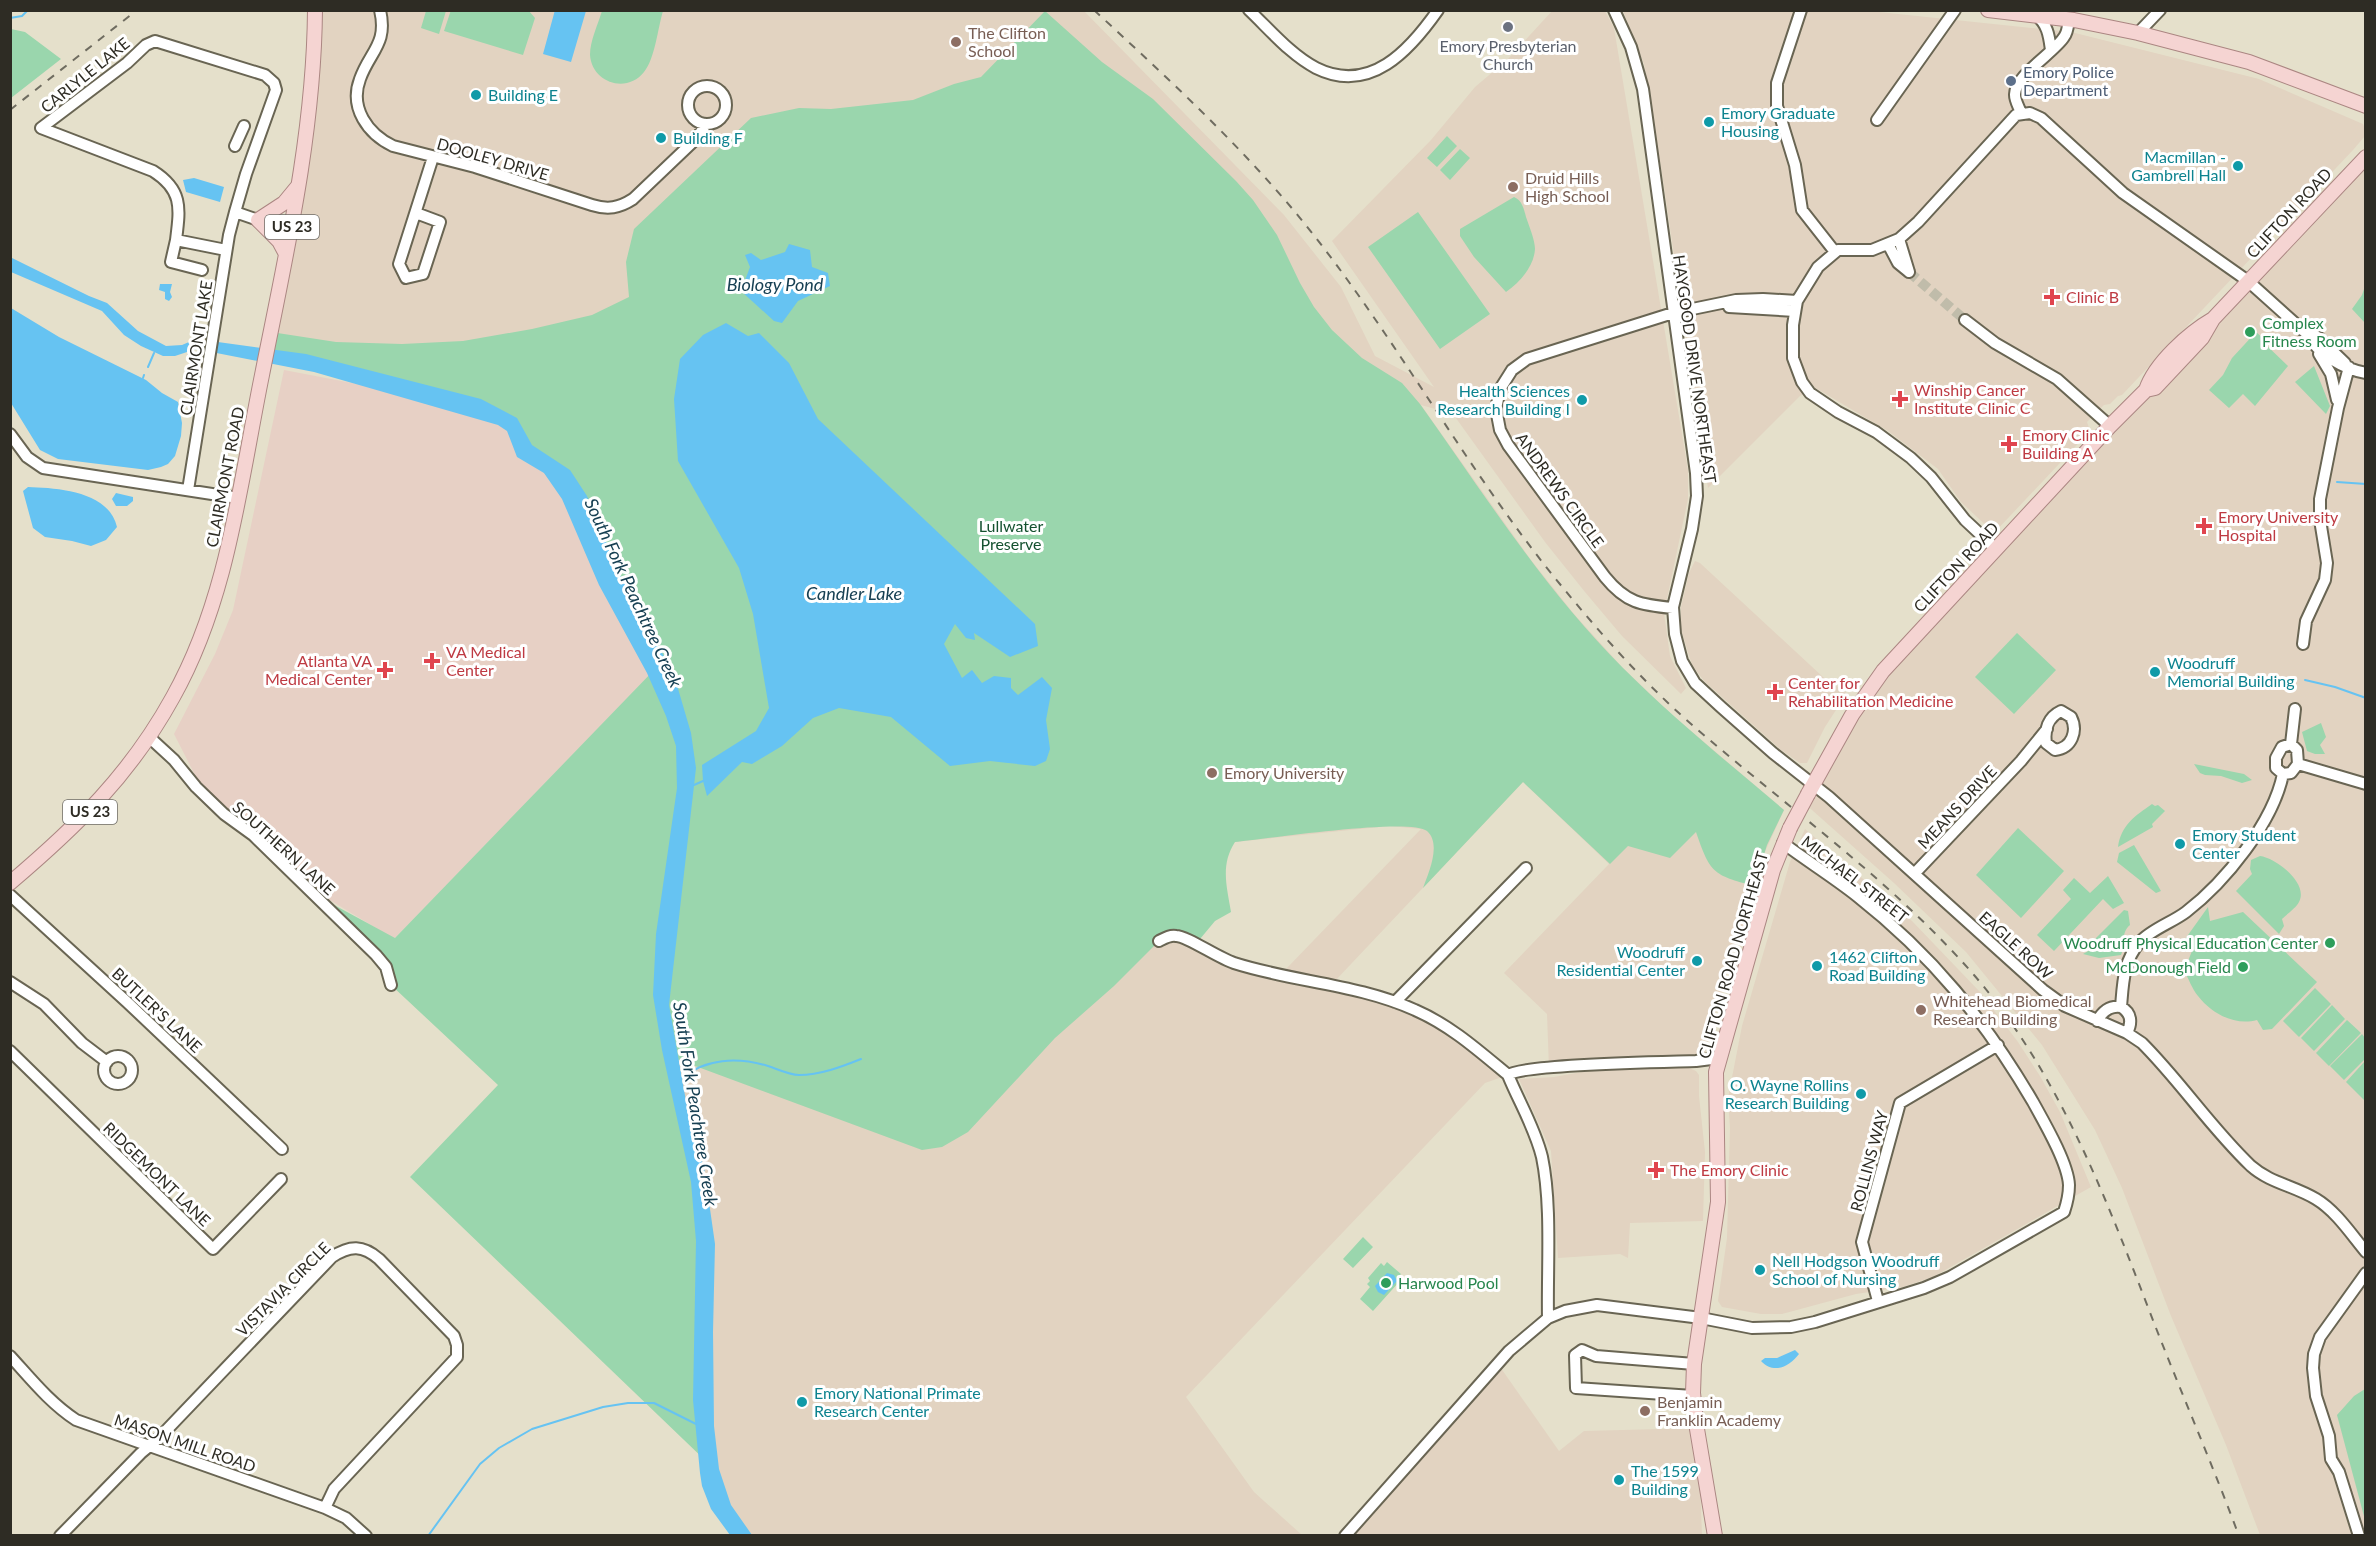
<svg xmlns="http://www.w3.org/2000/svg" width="2376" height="1546" font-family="Lato,sans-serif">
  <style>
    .education { fill: #e2d3c1 }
    .medical { fill: #e7d0c5 }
    .green { fill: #9ad6ad }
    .water { fill: #66c3f2 }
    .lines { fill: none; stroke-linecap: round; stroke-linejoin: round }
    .stream { stroke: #66c3f2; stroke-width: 2 }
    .minor-tunnel { stroke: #c0bcaa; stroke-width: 10; stroke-dasharray: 10 5; stroke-linecap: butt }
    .minor-casing { stroke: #696553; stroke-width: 14 }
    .major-casing { stroke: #ab8682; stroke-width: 16 }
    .minor { stroke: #fff; stroke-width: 10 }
    .major { stroke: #f5d4d2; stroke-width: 14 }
    .rail { stroke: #6f6c60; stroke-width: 2; stroke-dasharray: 8 8; stroke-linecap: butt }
    .major-bridge-casing { stroke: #ab8682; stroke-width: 16; stroke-linecap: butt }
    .major-bridge { stroke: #f5d4d2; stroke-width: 14 }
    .worship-dot { fill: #6b7280; stroke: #fff; stroke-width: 2 }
    .education-dot { fill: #8d6e63; stroke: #fff; stroke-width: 2 }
    .service-dot { fill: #5c6f8a; stroke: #fff; stroke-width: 2 }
    .culture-dot { fill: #0f9aa8; stroke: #fff; stroke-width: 2 }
    .health-dot { fill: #e0444e; stroke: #fff; stroke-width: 2 }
    .leisure-dot { fill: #2e9e5b; stroke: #fff; stroke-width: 2 }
    .labels { text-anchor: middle; stroke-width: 6; stroke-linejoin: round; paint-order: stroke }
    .shield { fill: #fff; stroke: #6d6b66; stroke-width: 1.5 }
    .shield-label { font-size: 15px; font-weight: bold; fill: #2e2c24 }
    .education-label { font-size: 16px; fill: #785e54; stroke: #fff; text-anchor: start }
    .worship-label { font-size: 16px; fill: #5b616d; stroke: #fff }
    .service-label { font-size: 16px; fill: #4e5e75; stroke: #fff; text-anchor: start }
    .street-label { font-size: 16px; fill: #2e2c24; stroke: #fff }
    .culture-label { font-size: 16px; fill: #0d838f; stroke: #fff; text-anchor: start }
    .health-label { font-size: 16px; fill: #be3a42; stroke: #fff; text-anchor: start }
    .leisure-label { font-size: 16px; fill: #27864d; stroke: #fff; text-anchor: start }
    .park-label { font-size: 16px; fill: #14512f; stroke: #fff }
    .water-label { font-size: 18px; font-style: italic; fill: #174053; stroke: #fff }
  </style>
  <rect width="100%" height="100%" fill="#e5e0cb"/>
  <path class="education" d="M1860,10L2071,32L2259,79L2356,121L2363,124L2365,129V136L2353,150L2122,395L2118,396L2110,404L2104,405L2087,422L2090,431L1994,533L1961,502L1938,469L1888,431L1814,387L1800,396L1708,488L1663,180L1644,64L1623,11Z
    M315,11H1084L1284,215L1341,287L1375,356L1434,387L1332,241L1431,140L1475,87L1508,59L1552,11H1605L1614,28L1688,470V499L1664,613L1670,656L1686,688L1681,694L1622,636L1585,592L1545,542L1453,414L1421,405L1531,560L1574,614L1622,667L1671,714L1784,810L1760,863L1744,930L1735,945L1703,1060L1549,1068L1547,1014L1504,973L1609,864L1523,782L1334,982L1286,969L1421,829L1389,826L1235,842L1165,913L1202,948L1414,1009L1508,1075L1485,1083L1186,1397L1254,1492L1302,1535H743L718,1495L682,1116L656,669L514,430L266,357L286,254Z
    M2365,157V1535H2260L2226,1445L2171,1316L2122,1188L2095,1130L2042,1045L1966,952L1894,883L1803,802L1863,698Z
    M1695,561L1700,563L1823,677L1847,693L1825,727L1807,763H1800L1781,750L1704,681L1692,665L1681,630V607L1689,573Z
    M1805,829L1912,921L1980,992L2018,1042L2040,1076L2060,1112L2091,1187L1933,1277L1903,1287L1856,1294L1782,1314H1761L1722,1307L1718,1301L1727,1238L1730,1128L1728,1098L1742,1026L1790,862Z
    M1689,1068L1696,1071L1699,1075V1096L1705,1152L1703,1221L1630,1223L1628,1258L1620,1254L1558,1258L1551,1151L1519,1079L1554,1077L1592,1070Z
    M1498,1364L1559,1451L1584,1431L1698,1428L1702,1535L1345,1536Z"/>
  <path class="medical" d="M284,370L420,396L497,420L550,473L656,669L394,939L320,894L198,781L174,734L215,654L233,610Z"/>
  <path class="green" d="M451,10L529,11L535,18L523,55L444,31Z
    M426,11H446L439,34L421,28Z
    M602,11H663C658,27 655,59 644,72C627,94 592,83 590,55C590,41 598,24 602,11Z
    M1045,11L1102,62L1153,99L1236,181L1253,200L1277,235L1300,283L1314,307L1332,330L1362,358L1402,383L1420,404C1484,494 1545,590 1623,668C1674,719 1730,764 1784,810L1767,845L1754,886C1713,875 1710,873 1696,832L1670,858L1628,846L1610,864L1523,782L1423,888C1428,874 1442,844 1427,831C1410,817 1265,839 1235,842C1220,865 1227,887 1231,912L1215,921L1195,945L1184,937L1159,941L1114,986L1055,1038L968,1132L942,1147L922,1150L671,1057L697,1187L709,1464L410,1177L498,1085L391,985L389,975L312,893L395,938L656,668L588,528L499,416L266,357L271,332L336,342L402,344L463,341L532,329L592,315L629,297L626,262L634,229L751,118L799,108L831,109L913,100L954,84L981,77Z
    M11,29L25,32L61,59L11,98Z
    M1447,136L1457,146L1437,167L1427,158Z
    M1460,149L1470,158L1450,180L1440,170Z
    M1514,197C1522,200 1524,209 1526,217C1529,226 1535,240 1535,249C1534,267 1519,283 1506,292L1474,257L1460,236V229Z
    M1418,212L1490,314L1440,349L1368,247Z
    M2365,286L2366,323H2365L2352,309L2362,295Z
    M2256,332L2264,339L2262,341L2288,366L2255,406L2243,394L2229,408L2209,390L2223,375L2232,358Z
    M2314,366L2330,406L2326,414L2295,382Z
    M2017,633L2056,670L2014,714L1975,677Z
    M2321,723L2326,737L2320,745L2325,754H2315L2307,751L2302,732Z
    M2194,764L2244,774L2252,780L2242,783L2221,776L2205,775L2200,773Z
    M2152,804L2155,806L2158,805L2165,811L2152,824L2153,827L2118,847C2121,825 2135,816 2152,804Z
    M2018,828L2064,871L2021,918L1976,875Z
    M2134,845L2161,891L2156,893L2117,862L2119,853Z
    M2260,856C2276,858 2309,883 2299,902C2296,908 2287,914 2282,919L2284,926L2279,934L2236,891L2252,874L2250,869L2251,860Z
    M2108,876L2124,903L2113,909L2103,899L2054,951L2037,935L2071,899L2063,890L2074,878L2090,893Z
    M2208,907L2210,921L2243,912L2317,982L2272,1029L2263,1030L2257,1020C2235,1026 2212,1014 2198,996C2192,989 2189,979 2184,971L2192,951L2183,942Z
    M2124,910L2128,911L2130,925C2120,933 2126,945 2121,955L2099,958L2083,954L2090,950L2096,938Z
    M2315,988L2331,1004L2299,1037L2283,1021Z
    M2332,1005L2345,1019L2314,1051L2301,1038Z
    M2347,1020L2361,1033L2329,1066L2316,1053Z
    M2362,1034L2365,1038V1059L2344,1080L2330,1066Z
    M2365,1061V1101L2346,1082Z
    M1363,1237L1373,1247L1353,1268L1343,1259Z
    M1387,1262L1401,1274L1398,1277L1399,1282L1373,1311L1360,1299L1370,1287L1367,1284L1370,1281L1368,1278L1381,1263L1384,1266Z
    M2365,1389V1520L2337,1415L2354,1396Z"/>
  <path class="water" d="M555,10L586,11L571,62L543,54Z
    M194,178L224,187L220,202L186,192L183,180Z
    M789,244L810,250L812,267L828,273L830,286L798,301L782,323L774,321L741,291L750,267L745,255L751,253L761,260L785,252Z
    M10,257L89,296L107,303L138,331L166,346L182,345L196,339L306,354L481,399L517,418L532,445L570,470L587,496L620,575L674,675L691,733L696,768L669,1005L689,1118L704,1167L715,1244L713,1332L714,1426L719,1469L731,1505L752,1535H730L711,1509L702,1486L700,1473L693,1400L696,1241L691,1182L662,1050L653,995L656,934L677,788L676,746L666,716L647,673L599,585L562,499L544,473L517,457L507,431L498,425L314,372L196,349L175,356H163L141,346L124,335L102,311L11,272Z
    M160,284H172L170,292L172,297L169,301L165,299V292L159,290Z
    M11,308L59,337L146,380L162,393L178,402L182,423L181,436L175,456L168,464L161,467L148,470L58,459L40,450L11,403Z
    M726,323L748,336L759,333L789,363L818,419L1035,624L1038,646L1010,657L974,633L975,640L966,638L955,624L944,644L962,678L972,670L982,683L994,676L1011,678V688L1018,695L1042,677L1052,688L1046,720L1050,749L1046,761L1035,766L990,761L950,766L891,717L839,708L813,718L782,746L752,764L742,762L707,796L703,781L702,765L756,731L769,708L753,614L739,568L678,461L674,399L680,359L703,335Z
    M28,487C57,488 109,491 117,527L106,540L91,546L72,541L45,537L33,528L23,491Z
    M116,493L133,497V501L127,506H116L112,499Z
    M1387,1273L1394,1275L1397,1281L1384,1295L1378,1292L1375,1286Z
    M1795,1350L1799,1354C1790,1366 1774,1375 1761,1361L1765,1358H1777Z"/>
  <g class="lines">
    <path class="stream" d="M10,18L22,16L28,10
      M148,367L154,353
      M143,378L144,375
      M2337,482L2366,484
      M2305,680L2335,687L2366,698
      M694,785L703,781
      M681,1079C705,1058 738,1057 768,1066C777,1069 789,1075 799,1075C820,1075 841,1067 861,1059
      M428,1536L480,1464L499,1448L532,1429L603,1407L628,1403H654L696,1424"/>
    <path class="minor-tunnel" d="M1909,272L1965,320"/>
    <defs>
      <path id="minor" d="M380,10C388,44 370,51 360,79C349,108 368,134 393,146L475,167L592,205C608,210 619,208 633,199L697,138L706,124
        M1249,10C1270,30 1291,55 1316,68C1370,95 1410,50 1438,10
        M1614,10L1631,47L1643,89L1696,473L1697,496L1692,529L1673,607L1675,634L1682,661L1695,683L1721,707L1773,753L1829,797L2043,990L2065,1006L2127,1033L2142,1043C2181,1082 2211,1128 2251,1166C2270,1183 2295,1186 2316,1199C2336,1211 2351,1234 2366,1252
        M1801,10L1777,83V106L1795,165L1802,210L1835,252
        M2036,15C2048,25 2049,36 2051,50
        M2138,33L2160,10
        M688 105a19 19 0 1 1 38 0a19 19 0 1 1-38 0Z
        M2021,113C2019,107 2015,101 2015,95C2014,76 2055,52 2064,37C2068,32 2068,25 2069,19
        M1877,120L1955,10
        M235,146L244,126
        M416,213L440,222L423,274L406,278L399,264L433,157
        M1899,239L1909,272
        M176,240L171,262L202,270
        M1888,244L1898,263L1909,272
        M226,250L176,240C180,208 183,190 153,171L41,128L127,63L146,45L155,41L265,75L274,83L276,90L246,174L235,212L258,220
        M1729,307L1795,311
        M1965,320L1995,343L2057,379L2110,426
        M2307,334L2318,337L2345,363
        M2319,354L2331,374L2337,400
        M10,434L27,457L43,468L238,498
        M188,490L229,235L235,212
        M1996,549L1965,520L1931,477L1911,458L1876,432L1838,412L1810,393L1802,382L1793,358V325L1797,301L1818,267L1838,250H1872L1899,239L1918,222L2016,115L2030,113L2041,118L2123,193L2248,281L2307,334C2318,354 2343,369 2366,373
        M1673,608C1641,605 1626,603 1605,577L1508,445L1500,430L1496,409L1500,389L1512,370L1527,359L1673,313L1736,300L1763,299L1797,301
        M2303,644L2306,621L2325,580L2327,563L2320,520V499L2338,408L2349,367
        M2061,711L2071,717C2078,731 2072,748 2055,750L2046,743C2044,730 2048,717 2061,711Z
        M149,737L174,760L196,787L224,814L253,835L376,955L386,967L391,985
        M2291,744L2297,750L2298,764L2291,773L2283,774L2276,768V758L2282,747Z
        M2291,744L2295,709
        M2298,764L2366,784
        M1915,873L2021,761L2047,729
        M10,895L127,1002L282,1149
        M1159,941C1165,938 1170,935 1176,936C1187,936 1218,958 1234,963C1293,982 1358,984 1415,1010C1450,1025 1479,1051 1508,1075C1523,1064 1668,1062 1696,1061L1719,1058
        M10,982L44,1004L82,1043L107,1062
        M1395,1002L1526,868
        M2121,1007C2123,984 2123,961 2140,942C2150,930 2173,922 2186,912C2225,882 2273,823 2283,774
        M2097,1021C2102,1012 2109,1005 2121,1007C2132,1013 2132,1023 2127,1033
        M10,1051L213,1249L281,1179
        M104 1070a14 14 0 1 1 28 0a14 14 0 1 1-28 0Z
        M1508,1075C1519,1102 1535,1128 1542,1157C1552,1205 1547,1268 1548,1318
        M1878,1301L1862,1242L1900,1103L1998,1045
        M10,1356C31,1379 50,1403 76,1420L325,1508L346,1518L366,1536
        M1693,1396L1576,1388L1575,1355L1582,1350L1596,1356L1694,1364
        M60,1536L141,1453L158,1439L332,1257C350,1245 363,1245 379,1259L454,1336L457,1345V1357L334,1489L325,1508
        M1345,1536L1509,1351L1548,1318L1565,1311L1597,1305L1701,1318L1752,1328L1791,1327L1815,1322L1924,1288L1950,1277L2064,1212C2067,1203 2069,1194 2069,1185C2068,1163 2044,1122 2033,1102C1985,1020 1932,955 1857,896C1833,877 1807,861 1783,843
        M2359,1536L2339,1472L2331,1459L2329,1436L2316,1396L2313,1368L2314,1354L2320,1337L2366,1273"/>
      <path id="major" d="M1988,10L2074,20L2138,33L2249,62L2366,106
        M286,254L279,241L258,220L284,203L298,186
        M2146,390C2155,363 2189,333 2213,319
        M1808,794L1852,715L1883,671L2110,426L2146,390L2155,388L2202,338L2213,319L2366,157
        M10,883C77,826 130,775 173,697C228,599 240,483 262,375C286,254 314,134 315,10
        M1715,1536L1697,1429L1693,1393L1694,1364L1718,1202L1716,1072L1773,870L1790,828"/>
    </defs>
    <use href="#minor" class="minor-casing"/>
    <use href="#major" class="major-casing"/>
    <use href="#minor" class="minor"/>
    <use href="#major" class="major"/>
    <path class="rail" d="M1094,10C1175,85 1256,159 1323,247C1408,358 1475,482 1564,589C1605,639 1649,688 1698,730C1791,810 1894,883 1974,975C2062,1077 2108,1204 2156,1328C2183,1397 2213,1466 2239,1536
      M10,110L137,10"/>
    <defs>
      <path id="major-bridge" d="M1790,828L1808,794"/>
    </defs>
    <use href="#major-bridge" class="major-bridge-casing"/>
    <use href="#major-bridge" class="major-bridge"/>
  </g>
  <circle class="worship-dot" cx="1508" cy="27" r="6"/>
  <g class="education-dot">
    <circle cx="956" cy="42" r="6"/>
    <circle cx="1513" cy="187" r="6"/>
    <circle cx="1212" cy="773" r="6"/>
    <circle cx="1921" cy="1010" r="6"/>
    <circle cx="1645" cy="1411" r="6"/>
  </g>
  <circle class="service-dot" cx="2011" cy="81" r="6"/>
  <g class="culture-dot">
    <circle cx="476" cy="95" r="6"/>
    <circle cx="1709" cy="122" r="6"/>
    <circle cx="661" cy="138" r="6"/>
    <circle cx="2238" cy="166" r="6"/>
    <circle cx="1582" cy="400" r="6"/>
    <circle cx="2155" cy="672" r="6"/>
    <circle cx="2180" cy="844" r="6"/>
    <circle cx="1697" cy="961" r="6"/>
    <circle cx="1817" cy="966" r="6"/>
    <circle cx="1861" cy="1094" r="6"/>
    <circle cx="1760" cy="1270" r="6"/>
    <circle cx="802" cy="1402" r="6"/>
    <circle cx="1619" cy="1480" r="6"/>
  </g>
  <g class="health-dot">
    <path d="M2049 288h6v6h6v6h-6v6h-6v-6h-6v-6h6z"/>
    <path d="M1897 390h6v6h6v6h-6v6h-6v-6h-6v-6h6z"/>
    <path d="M2006 435h6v6h6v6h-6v6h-6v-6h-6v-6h6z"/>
    <path d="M2201 517h6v6h6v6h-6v6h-6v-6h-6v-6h6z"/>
    <path d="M429 652h6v6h6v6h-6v6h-6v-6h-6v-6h6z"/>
    <path d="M382 661h6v6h6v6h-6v6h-6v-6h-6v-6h6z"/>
    <path d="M1772 683h6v6h6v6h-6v6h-6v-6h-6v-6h6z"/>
    <path d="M1653 1161h6v6h6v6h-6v6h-6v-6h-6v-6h6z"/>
  </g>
  <g class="leisure-dot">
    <circle cx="2250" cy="332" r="6"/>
    <circle cx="2330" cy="943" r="6"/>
    <circle cx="2243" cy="967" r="6"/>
    <circle cx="1386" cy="1283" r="6"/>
  </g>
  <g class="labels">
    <g class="shield">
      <rect x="265" y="215" width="54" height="24" rx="4.5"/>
      <rect x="63" y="800" width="54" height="24" rx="4.5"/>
    </g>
    <g class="shield-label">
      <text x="292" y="232">US 23</text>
      <text x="90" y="817">US 23</text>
    </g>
    <g class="education-label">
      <text x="968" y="39">The Clifton<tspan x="968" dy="18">School</tspan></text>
      <text x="1525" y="184">Druid Hills<tspan x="1525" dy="18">High School</tspan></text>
      <text x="1224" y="779">Emory University</text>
      <text x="1933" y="1007">Whitehead Biomedical<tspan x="1933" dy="18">Research Building</tspan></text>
      <text x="1657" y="1408">Benjamin<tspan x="1657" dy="18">Franklin Academy</tspan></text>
    </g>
    <g class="worship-label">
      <text x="1508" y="52">Emory Presbyterian<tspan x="1508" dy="18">Church</tspan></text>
    </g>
    <g class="service-label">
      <text x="2023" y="78">Emory Police<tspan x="2023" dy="18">Department</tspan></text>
    </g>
    <g class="street-label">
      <text transform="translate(85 75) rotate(-39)" y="6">CARLYLE LAKE</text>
      <text transform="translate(493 159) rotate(16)" y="6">DOOLEY DRIVE</text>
      <text transform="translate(2289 213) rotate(-47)" y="6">CLIFTON ROAD</text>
      <text transform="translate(196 348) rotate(-81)" y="6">CLAIRMONT LAKE</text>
      <text transform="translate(1695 369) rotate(82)" y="6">HAYGOOD DRIVE NORTHEAST</text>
      <text transform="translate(225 477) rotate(-79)" y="6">CLAIRMONT ROAD</text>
      <text transform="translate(1560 490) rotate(54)" y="6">ANDREWS CIRCLE</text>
      <text transform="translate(1956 567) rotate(-47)" y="6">CLIFTON ROAD</text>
      <text transform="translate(1957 807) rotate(-47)" y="6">MEANS DRIVE</text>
      <text transform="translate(284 848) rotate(42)" y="6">SOUTHERN LANE</text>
      <text transform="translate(1855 879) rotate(38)" y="6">MICHAEL STREET</text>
      <text transform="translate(2016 945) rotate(42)" y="6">EAGLE ROW</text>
      <text transform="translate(1733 955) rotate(-74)" y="6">CLIFTON ROAD NORTHEAST</text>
      <text transform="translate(157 1010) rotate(43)" y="6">BUTLER'S LANE</text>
      <text transform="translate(1869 1161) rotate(-75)" y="6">ROLLINS WAY</text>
      <text transform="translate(157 1174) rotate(44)" y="6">RIDGEMONT LANE</text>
      <text transform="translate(283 1289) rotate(-45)" y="6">VISTAVIA CIRCLE</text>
      <text transform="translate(185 1443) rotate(19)" y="6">MASON MILL ROAD</text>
    </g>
    <g class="culture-label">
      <text x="488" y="101">Building E</text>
      <text x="1721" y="119">Emory Graduate<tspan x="1721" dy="18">Housing</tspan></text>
      <text x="673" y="144">Building F</text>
      <text x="2226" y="163" text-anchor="end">Macmillan -<tspan x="2226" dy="18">Gambrell Hall</tspan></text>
      <text x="1570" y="397" text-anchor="end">Health Sciences<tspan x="1570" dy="18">Research Building I</tspan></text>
      <text x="2167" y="669">Woodruff<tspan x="2167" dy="18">Memorial Building</tspan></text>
      <text x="2192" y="841">Emory Student<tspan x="2192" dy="18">Center</tspan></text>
      <text x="1685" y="958" text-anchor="end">Woodruff<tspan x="1685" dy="18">Residential Center</tspan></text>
      <text x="1829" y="963">1462 Clifton<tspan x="1829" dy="18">Road Building</tspan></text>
      <text x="1849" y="1091" text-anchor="end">O. Wayne Rollins<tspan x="1849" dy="18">Research Building</tspan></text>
      <text x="1772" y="1267">Nell Hodgson Woodruff<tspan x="1772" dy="18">School of Nursing</tspan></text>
      <text x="814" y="1399">Emory National Primate<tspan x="814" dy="18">Research Center</tspan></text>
      <text x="1631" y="1477">The 1599<tspan x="1631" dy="18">Building</tspan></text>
    </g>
    <g class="health-label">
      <text x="2066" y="303">Clinic B</text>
      <text x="1914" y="396">Winship Cancer<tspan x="1914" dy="18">Institute Clinic C</tspan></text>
      <text x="2022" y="441">Emory Clinic<tspan x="2022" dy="18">Building A</tspan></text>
      <text x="2218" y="523">Emory University<tspan x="2218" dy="18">Hospital</tspan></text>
      <text x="446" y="658">VA Medical<tspan x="446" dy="18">Center</tspan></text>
      <text x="372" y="667" text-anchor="end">Atlanta VA<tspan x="372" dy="18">Medical Center</tspan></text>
      <text x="1788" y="689">Center for<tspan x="1788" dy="18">Rehabilitation Medicine</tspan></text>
      <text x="1670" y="1176">The Emory Clinic</text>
    </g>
    <g class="leisure-label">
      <text x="2262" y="329">Complex<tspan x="2262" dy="18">Fitness Room</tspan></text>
      <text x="2318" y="949" text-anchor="end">Woodruff Physical Education Center</text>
      <text x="2231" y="973" text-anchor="end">McDonough Field</text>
      <text x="1398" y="1289">Harwood Pool</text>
    </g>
    <g class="park-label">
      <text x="1011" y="532">Lullwater<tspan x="1011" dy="18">Preserve</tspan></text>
    </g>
    <g class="water-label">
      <text x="775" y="291">Biology Pond</text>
      <text transform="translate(633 593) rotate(65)" y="6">South Fork Peachtree Creek</text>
      <text x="854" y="600">Candler Lake</text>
      <text transform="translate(695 1104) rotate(81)" y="6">South Fork Peachtree Creek</text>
    </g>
  </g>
  <rect width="2376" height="1546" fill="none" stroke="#2e2c24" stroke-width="24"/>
</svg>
